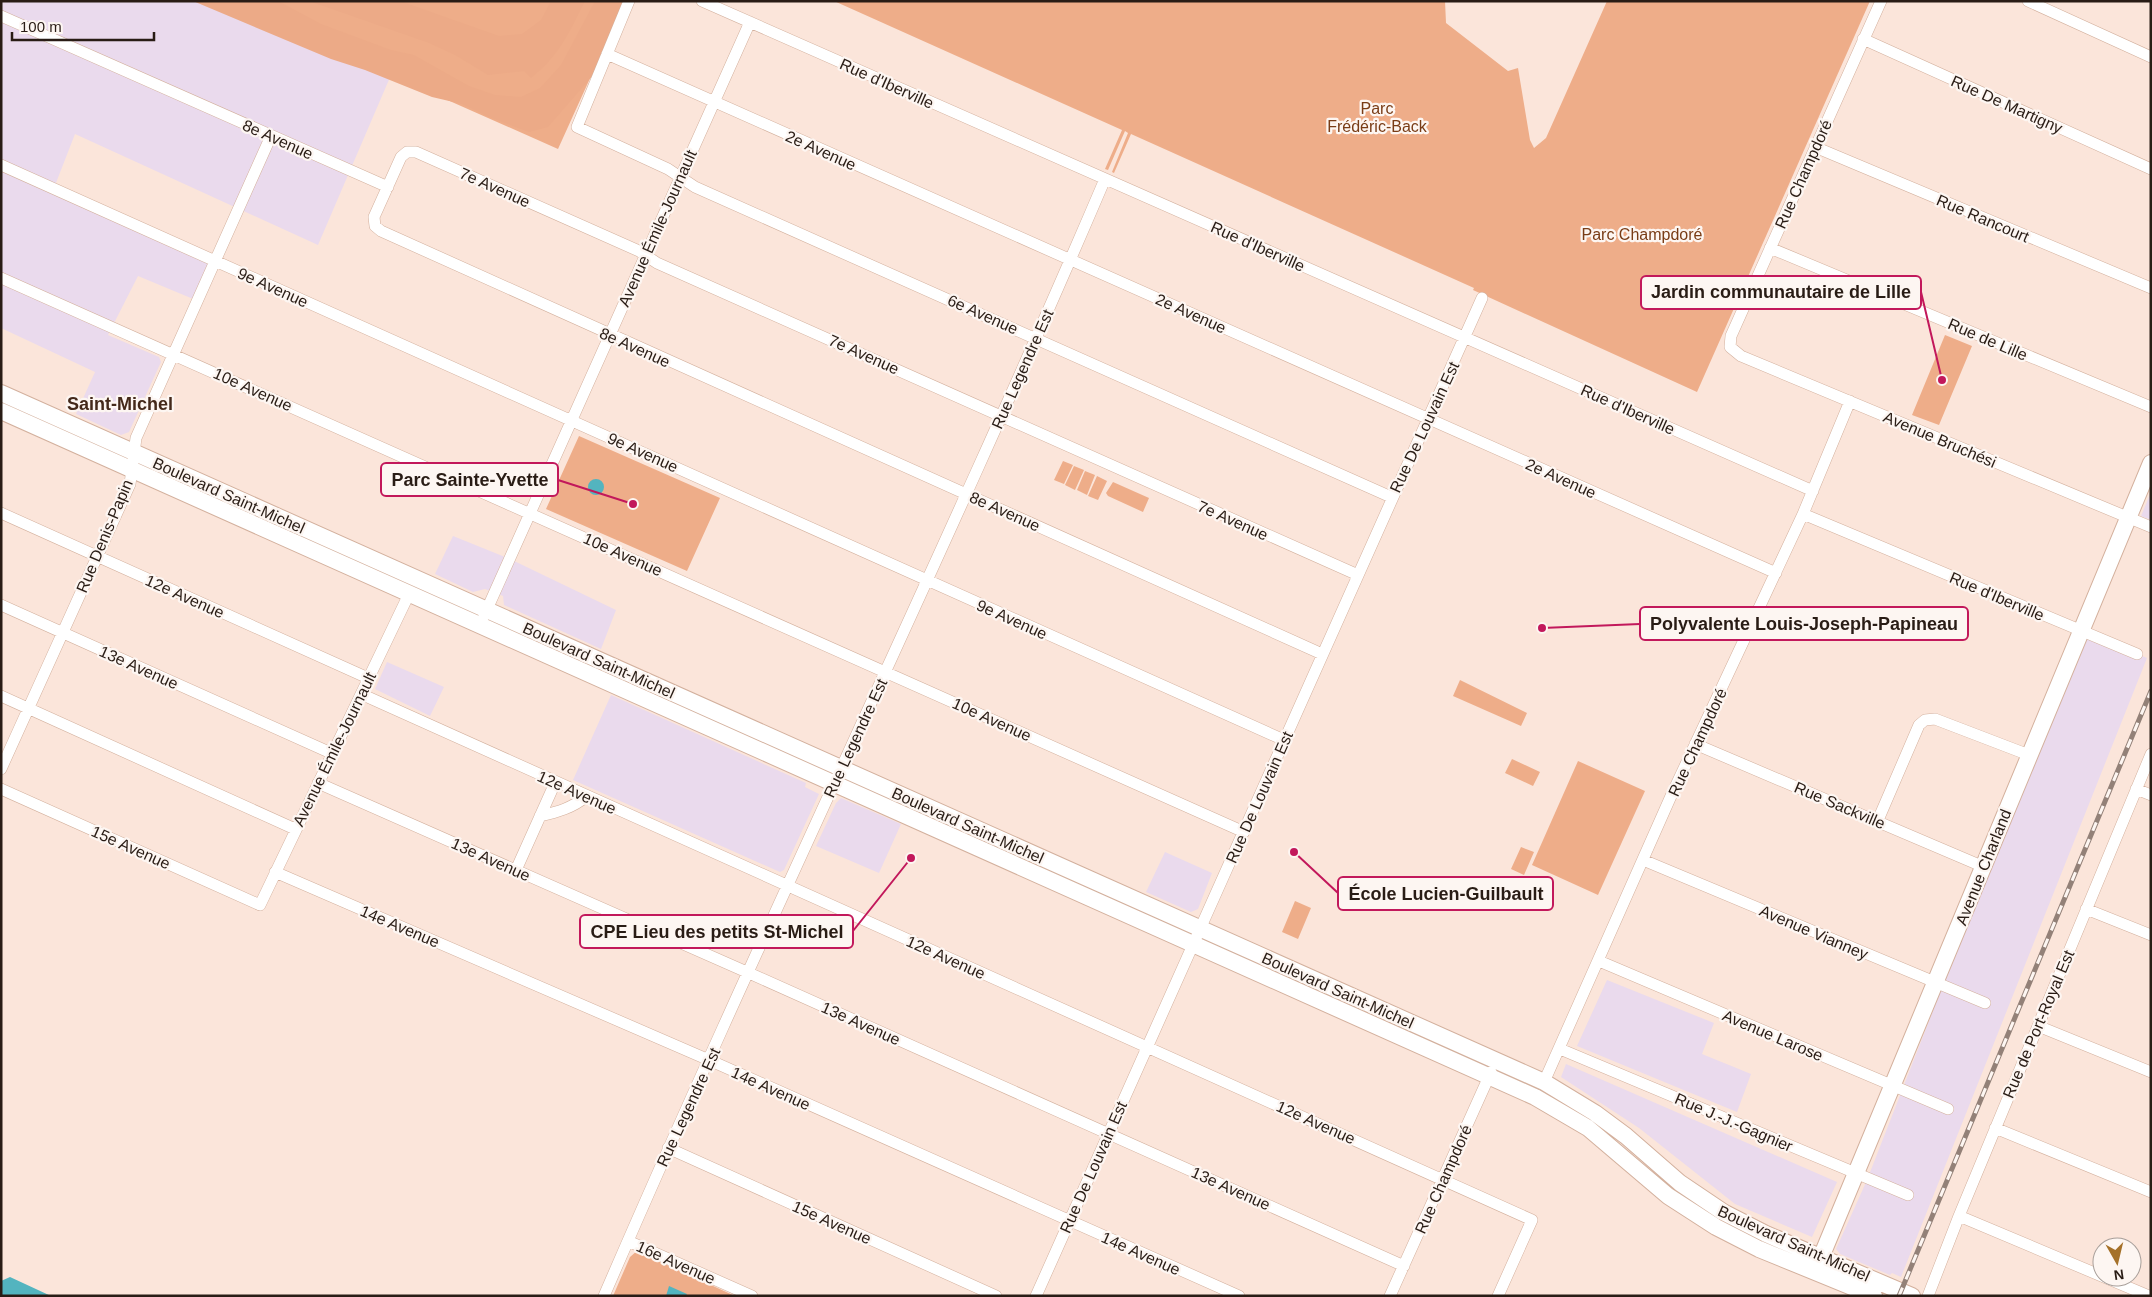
<svg xmlns="http://www.w3.org/2000/svg" width="2152" height="1297" font-family="Arial,sans-serif">
  <style>
    .commercial { fill: #eadaed }
    .green { fill: #eead89 }
    .forest { fill: #ecaa87 }
    .water { fill: #53b4bf }
    .lines { fill: none; stroke-linecap: round; stroke-linejoin: round }
    .street-casing { stroke: #d3b09d; stroke-width: 12 }
    .secondary-casing { stroke: #d3b09d; stroke-width: 18 }
    .street { stroke: #fff; stroke-width: 11 }
    .secondary { stroke: #fff; stroke-width: 16 }
    .rail-casing { stroke: #938178; stroke-width: 5 }
    .rail { stroke: #fdf6f2; stroke-width: 3; stroke-dasharray: 9; stroke-linecap: butt }
    .labels { text-anchor: middle; stroke-width: 4.5; stroke-linejoin: round; paint-order: stroke }
    .street-label { font-size: 16px; fill: #291c15; stroke: #fdf6f2 }
    .park-label { font-size: 16px; fill: #793c16; stroke: #fdf6f2 }
    .neighbourhood-label { font-size: 18px; font-weight: bold; fill: #44291a; stroke: #fdf6f2 }
    .leader { fill: none; stroke: #c2185b; stroke-width: 2 }
    .callout-dot { fill: #c2185b; stroke: #fdf6f2; stroke-width: 2 }
    .callout { fill: #fdf6f2; stroke: #c2185b; stroke-width: 2 }
    .callout-label { font-size: 18px; text-anchor: middle; font-weight: bold; fill: #291c15 }
  </style>
  <rect width="100%" height="100%" fill="#fbe5da"/>
  <path class="commercial" d="M1,1H214L391,75L318,245L75,134L54,188L216,260L198,301L138,276L108,335L159,357L161,362L129,432L121,435L76,414L95,372L1,328Z
    M2151,492V520L2141,516Z
    M453,536L510,559L616,610L601,649L504,605L503,596L485,589L473,592L435,574Z
    M2081,631L2147,658L1901,1277L1892,1273L1890,1275L1840,1254L1836,1249L1867,1180Z
    M387,662L444,687L430,716L375,689Z
    M611,695L806,783L805,787L819,794L784,870L780,872L573,780Z
    M841,798L901,824L879,873L816,846L836,803Z
    M1165,852L1212,873L1198,909L1191,912L1146,892Z
    M1607,980L1714,1023L1702,1054L1751,1074L1737,1112L1577,1046Z
    M1566,1064L1837,1182L1812,1237L1735,1204L1639,1128L1561,1077Z"/>
  <path class="green" d="M214,1H625L558,149L391,75Z
    M834,1H1445L1446,23L1508,71L1518,68L1530,140L1534,148L1546,138L1607,1H1870L1697,392L1473,290L1474,288L1131,134L1114,173L1112,172L1128,133L1125,131L1108,170L1105,169L1122,130Z
    M1945,335L1972,346L1939,425L1912,415Z
    M579,436L720,498L687,571L546,509Z
    M1063,461L1073,465L1064,484L1054,480Z
    M1074,466L1084,470L1075,490L1065,485Z
    M1085,471L1095,475L1087,495L1077,490Z
    M1097,476L1107,481L1098,500L1088,496Z
    M1113,482L1149,498L1143,512L1108,496L1106,493Z
    M1460,680L1527,713L1521,726L1453,696Z
    M1512,759L1540,772L1533,786L1505,773Z
    M1578,761L1645,791L1598,895L1532,865Z
    M1521,847L1534,852L1524,875L1511,869Z
    M1295,901L1311,908L1298,939L1282,932Z
    M638,1250L643,1254L735,1296H613L630,1257Z"/>
  <path class="forest" d="M193,1H278L321,24L391,50L414,55L469,86L495,95L521,97L540,88L561,65L595,1H630L602,65L548,127L529,132L489,117L462,104L432,97L365,70L331,59Z
    M309,1H400L499,36L522,34L541,20L551,1H585C569,33 559,56 531,78L524,71L488,75L455,55L429,43Z"/>
  <path class="water" d="M588 487a8 8 0 1 1 16 0a8 8 0 1 1-16 0Z
    M10,1277L51,1296H1V1281Z
    M669,1286L687,1294L686,1296H666Z"/>
  <g class="lines">
    <defs>
      <path id="street" d="M629,1L577,127L668,169L695,187L1391,497
        M702,1L1813,491
        M1881,1L1731,336L1730,347L1741,356L2151,527
        M2028,1L2151,57
        M1,16L388,187
        M1863,39L2151,169
        M607,54L1776,573
        M1815,147L2151,288
        M1,165L1284,740
        M1770,248L2151,407
        M1,278L1244,832
        M1,513L368,678
        M1803,514L2137,654
        M1,605L331,753
        M484,616L750,22
        M1322,654L381,231L375,226L374,217L401,157L407,152H416L639,251L657,263L1358,575
        M361,694L1532,1220L1498,1296
        M1,696L295,829
        M1695,744L1984,867
        M1,769L130,484L136,438L271,136
        M318,783L749,973L1404,1266
        M1,789L260,905L409,594
        M2136,789L2151,795
        M540,816C558,812 572,808 587,796
        M1878,820L1919,725L1925,720L1935,719L2029,755
        M1643,860L1985,1003
        M516,870L555,783
        M275,872L709,1060L1239,1296
        M2086,909L2151,935
        M1599,961L1948,1109
        M2038,1026L2151,1072
        M1560,1049L1908,1195
        M1544,1082L1671,796L1803,514L1850,401
        M1995,1128L2151,1192
        M668,1148L996,1296
        M1959,1216L2149,1296
        M628,1241L752,1296
        M604,1296C766,921 945,554 1105,179
        M1036,1296L1482,298
        M1390,1296L1491,1072
        M1928,1296L1959,1216L2151,754"/>
      <path id="secondary" d="M1,393L1544,1082L1595,1113L1626,1136L1680,1183L1723,1212L1766,1234L1912,1296
        M1,411L1535,1097L1588,1128L1668,1196L1716,1227L1759,1249L1874,1296
        M1817,1267L2151,463"/>
    </defs>
    <use href="#street" class="street-casing"/>
    <use href="#secondary" class="secondary-casing"/>
    <use href="#street" class="street"/>
    <use href="#secondary" class="secondary"/>
    <defs>
      <path id="rail" d="M1899,1296L2151,691"/>
    </defs>
    <use href="#rail" class="rail-casing"/>
    <use href="#rail" class="rail"/>
  </g>
  <g class="labels">
    <g class="street-label">
      <text transform="translate(887 83) rotate(24)" y="6">Rue d'Iberville</text>
      <text transform="translate(2007 104) rotate(24)" y="6">Rue De Martigny</text>
      <text transform="translate(278 139) rotate(24)" y="6">8e Avenue</text>
      <text transform="translate(821 150) rotate(24)" y="6">2e Avenue</text>
      <text transform="translate(1803 174) rotate(-66)" y="6">Rue Champdoré</text>
      <text transform="translate(495 187) rotate(24)" y="6">7e Avenue</text>
      <text transform="translate(1983 218) rotate(23)" y="6">Rue Rancourt</text>
      <text transform="translate(657 228) rotate(-66)" y="6">Avenue Émile-Journault</text>
      <text transform="translate(1258 246) rotate(24)" y="6">Rue d'Iberville</text>
      <text transform="translate(273 287) rotate(24)" y="6">9e Avenue</text>
      <text transform="translate(1191 313) rotate(24)" y="6">2e Avenue</text>
      <text transform="translate(983 314) rotate(24)" y="6">6e Avenue</text>
      <text transform="translate(1988 339) rotate(23)" y="6">Rue de Lille</text>
      <text transform="translate(635 347) rotate(24)" y="6">8e Avenue</text>
      <text transform="translate(864 354) rotate(24)" y="6">7e Avenue</text>
      <text transform="translate(1022 369) rotate(-66)" y="6">Rue Legendre Est</text>
      <text transform="translate(253 389) rotate(24)" y="6">10e Avenue</text>
      <text transform="translate(1628 409) rotate(24)" y="6">Rue d'Iberville</text>
      <text transform="translate(1424 427) rotate(-65)" y="6">Rue De Louvain Est</text>
      <text transform="translate(1940 439) rotate(23)" y="6">Avenue Bruchési</text>
      <text transform="translate(643 452) rotate(24)" y="6">9e Avenue</text>
      <text transform="translate(1561 478) rotate(24)" y="6">2e Avenue</text>
      <text transform="translate(229 495) rotate(24)" y="6">Boulevard Saint-Michel</text>
      <text transform="translate(1005 511) rotate(24)" y="6">8e Avenue</text>
      <text transform="translate(1233 520) rotate(24)" y="6">7e Avenue</text>
      <text transform="translate(104 536) rotate(-67)" y="6">Rue Denis-Papin</text>
      <text transform="translate(623 554) rotate(24)" y="6">10e Avenue</text>
      <text transform="translate(185 596) rotate(24)" y="6">12e Avenue</text>
      <text transform="translate(1997 596) rotate(23)" y="6">Rue d'Iberville</text>
      <text transform="translate(1012 619) rotate(24)" y="6">9e Avenue</text>
      <text transform="translate(599 660) rotate(24)" y="6">Boulevard Saint-Michel</text>
      <text transform="translate(139 667) rotate(24)" y="6">13e Avenue</text>
      <text transform="translate(992 719) rotate(24)" y="6">10e Avenue</text>
      <text transform="translate(855 738) rotate(-65)" y="6">Rue Legendre Est</text>
      <text transform="translate(1697 742) rotate(-65)" y="6">Rue Champdoré</text>
      <text transform="translate(334 749) rotate(-64)" y="6">Avenue Émile-Journault</text>
      <text transform="translate(577 792) rotate(24)" y="6">12e Avenue</text>
      <text transform="translate(1259 797) rotate(-66)" y="6">Rue De Louvain Est</text>
      <text transform="translate(1840 805) rotate(23)" y="6">Rue Sackville</text>
      <text transform="translate(968 825) rotate(24)" y="6">Boulevard Saint-Michel</text>
      <text transform="translate(131 847) rotate(24)" y="6">15e Avenue</text>
      <text transform="translate(491 859) rotate(24)" y="6">13e Avenue</text>
      <text transform="translate(1983 867) rotate(-68)" y="6">Avenue Charland</text>
      <text transform="translate(400 926) rotate(23)" y="6">14e Avenue</text>
      <text transform="translate(1814 932) rotate(23)" y="6">Avenue Vianney</text>
      <text transform="translate(946 957) rotate(24)" y="6">12e Avenue</text>
      <text transform="translate(1338 990) rotate(24)" y="6">Boulevard Saint-Michel</text>
      <text transform="translate(861 1023) rotate(24)" y="6">13e Avenue</text>
      <text transform="translate(2038 1024) rotate(-67)" y="6">Rue de Port-Royal Est</text>
      <text transform="translate(1773 1035) rotate(23)" y="6">Avenue Larose</text>
      <text transform="translate(771 1088) rotate(24)" y="6">14e Avenue</text>
      <text transform="translate(688 1107) rotate(-65)" y="6">Rue Legendre Est</text>
      <text transform="translate(1316 1122) rotate(24)" y="6">12e Avenue</text>
      <text transform="translate(1734 1122) rotate(23)" y="6">Rue J.-J.-Gagnier</text>
      <text transform="translate(1093 1167) rotate(-66)" y="6">Rue De Louvain Est</text>
      <text transform="translate(1443 1179) rotate(-66)" y="6">Rue Champdoré</text>
      <text transform="translate(1231 1188) rotate(24)" y="6">13e Avenue</text>
      <text transform="translate(832 1222) rotate(24)" y="6">15e Avenue</text>
      <text transform="translate(1794 1243) rotate(24)" y="6">Boulevard Saint-Michel</text>
      <text transform="translate(1141 1253) rotate(24)" y="6">14e Avenue</text>
      <text transform="translate(676 1262) rotate(24)" y="6">16e Avenue</text>
    </g>
    <g class="park-label">
      <text x="1377" y="114">Parc<tspan x="1377" dy="18">Frédéric-Back</tspan></text>
      <text x="1642" y="240">Parc Champdoré</text>
    </g>
    <g class="neighbourhood-label">
      <text x="120" y="410">Saint-Michel</text>
    </g>
  </g>
  <path class="leader" d="M1942 380L1921 292M633 504L558 480M1542 628L1640 624M1294 852L1338 893M911 858L853 931"/>
  <g class="callout-dot">
    <circle cx="1942" cy="380" r="5"/>
    <circle cx="633" cy="504" r="5"/>
    <circle cx="1542" cy="628" r="5"/>
    <circle cx="1294" cy="852" r="5"/>
    <circle cx="911" cy="858" r="5"/>
  </g>
  <g class="callout">
    <rect x="1641" y="276" width="280" height="33" rx="5"/>
    <rect x="381" y="463" width="177" height="33" rx="5"/>
    <rect x="1640" y="607" width="328" height="33" rx="5"/>
    <rect x="1338" y="877" width="215" height="33" rx="5"/>
    <rect x="580" y="915" width="273" height="33" rx="5"/>
  </g>
  <g class="callout-label">
    <text x="1781" y="298">Jardin communautaire de Lille</text>
    <text x="470" y="486">Parc Sainte-Yvette</text>
    <text x="1804" y="630">Polyvalente Louis-Joseph-Papineau</text>
    <text x="1446" y="900">École Lucien-Guilbault</text>
    <text x="717" y="938">CPE Lieu des petits St-Michel</text>
  </g>
  <rect width="2152" height="1297" fill="none" stroke="#291c15" stroke-width="5"/>
  <g transform="translate(2117 1262) rotate(172)"><circle r="24" fill="#fdf6f2" stroke="#a89f9a"/>
  <path d="M0-4L9 19L0 12L-9 19Z" fill="#a57129"/>
  <text y="-8" font-size="14" font-weight="bold" text-anchor="middle" fill="#291c15">N</text>
  </g>
  <path d="M12 32v8h142v-8" fill="none" stroke="#291c15" stroke-width="2.5"/>
  <text x="20" y="32" font-size="15" fill="#291c15" stroke="#fdf6f2" stroke-width="4" paint-order="stroke">100 m</text>
</svg>
